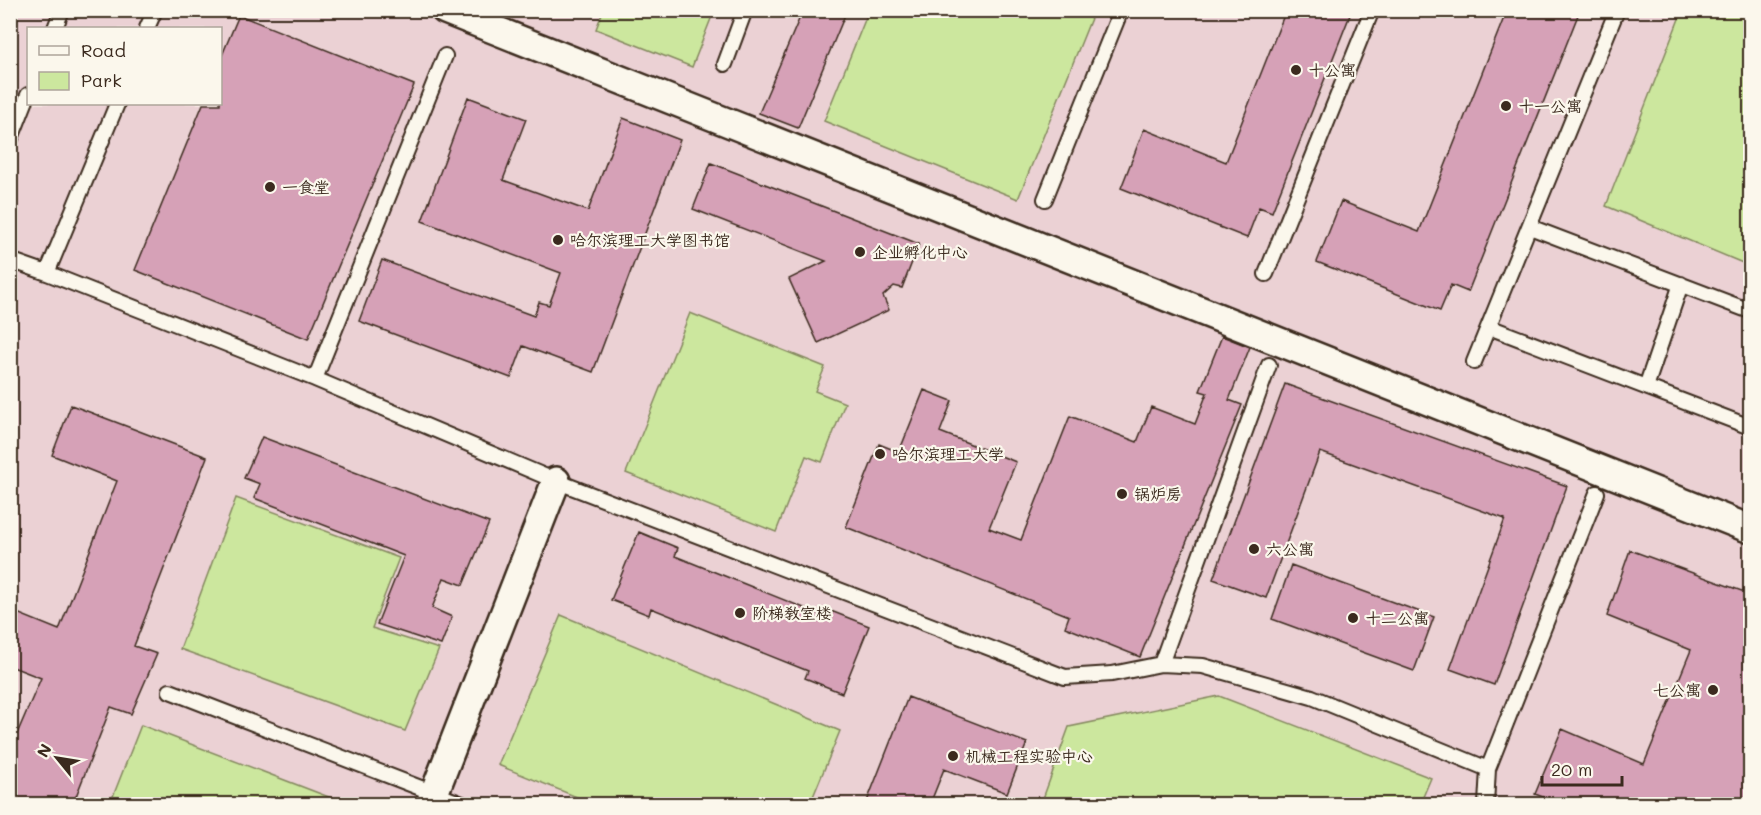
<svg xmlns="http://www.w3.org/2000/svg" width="1761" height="815" font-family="Mali,'LXGW WenKai TC',sans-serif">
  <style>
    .built { fill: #ebd1d4; fill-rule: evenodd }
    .green { fill: #cce79e; stroke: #84885e; stroke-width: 1.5 }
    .building { fill: #d6a1b7; stroke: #3b2a1e; stroke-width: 1.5 }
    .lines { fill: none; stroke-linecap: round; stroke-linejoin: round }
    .lane-casing { stroke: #3b2a1e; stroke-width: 18 }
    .street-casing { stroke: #3b2a1e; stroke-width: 32 }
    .lane { stroke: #fbf7ec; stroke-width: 14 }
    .street { stroke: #fbf7ec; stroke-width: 27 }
    .poi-dot { fill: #3b2a1e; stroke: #fbf7ec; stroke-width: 2 }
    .labels { text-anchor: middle; stroke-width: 4.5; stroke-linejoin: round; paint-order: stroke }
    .poi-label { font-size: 16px; fill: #3b2a1e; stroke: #fbf7ec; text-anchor: start }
  </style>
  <rect width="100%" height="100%" fill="#f4e6e1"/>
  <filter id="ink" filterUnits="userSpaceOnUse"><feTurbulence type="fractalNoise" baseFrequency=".0167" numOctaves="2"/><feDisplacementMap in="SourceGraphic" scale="12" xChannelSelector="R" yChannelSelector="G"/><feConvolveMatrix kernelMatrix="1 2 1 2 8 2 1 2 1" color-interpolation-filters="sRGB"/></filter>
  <g filter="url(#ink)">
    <path class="built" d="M11,11H1750V804H11ZM28,28H220V104H28Z"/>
    <path class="green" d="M869,10L1094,11L1018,199L824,121Z
      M603,11V10L714,11L692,67L596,29Z
      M1682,11H1750V266L1606,206Z
      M690,313L825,367L815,391L845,403L822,462L806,456L776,532L626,473Z
      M236,498L399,558L372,628L439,649L405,731L180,649Z
      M561,615L840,731L810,804H594L498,765Z
      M1219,696L1431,778L1420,804H1041L1069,727Z
      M141,725L347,804H110Z"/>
    <path class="building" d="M803,10H847L798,128L759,113Z
      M1286,10H1352L1272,212L1259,207L1247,238L1121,188L1144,129L1226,162Z
      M1507,10H1580L1468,292L1451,285L1440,311L1317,262L1341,201L1419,232Z
      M239,15L414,85L308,339L135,270L203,104H220V60Z
      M468,97L526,119L503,180L588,211L623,118L680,140L593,372L523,346L511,378L359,321L382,260L534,316L539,302L549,305L561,273L422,221Z
      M711,163L919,244L902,288L894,286L883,296L889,310L818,343L789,279L826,261L693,209Z
      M1222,336L1250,347L1229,400L1242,405L1140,657L1065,627L1069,616L846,527L879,444L899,452L924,390L952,401L940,432L1016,462L989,528L1021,540L1070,416L1137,442L1151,407L1195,424L1207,393L1200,391Z
      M1285,384L1567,486L1494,685L1450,669L1505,519L1320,452L1266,598L1213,579Z
      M71,405L207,457L134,646L157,654L131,714L111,707L73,804H10V750L41,678L10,666V610L59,630L117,481L52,455Z
      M262,437L489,523L463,585L444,578L432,608L452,617L441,645L377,624L404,556L254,498L260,484L244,478Z
      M639,532L678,548L675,556L829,618L831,611L869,626L842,693L805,678L808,671L651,608L649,615L611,600Z
      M1630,550L1750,594V804H1561L1535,794L1562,729L1644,764L1691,650L1607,616Z
      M1291,565L1434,617L1414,671L1272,619Z
      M908,697L1027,743L1007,793L944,769L930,804H866Z"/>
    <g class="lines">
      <defs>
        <path id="lane" d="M55,28L62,10
          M147,28L155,10
          M725,64L745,10
          M117,104L47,273L315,379L556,481L1065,677L1112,674L1161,664L1203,666L1312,697L1488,769L1597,493
          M10,141L28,95
          M1045,199L1121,10
          M1530,227L1750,311
          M10,260L47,273
          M1266,274L1372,10
          M1489,327L1750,427
          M1474,362L1617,10
          M315,379L445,56
          M1646,387L1681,284
          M1161,664L1269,365
          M170,691L462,804
          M1486,804L1488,769"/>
        <path id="street" d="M445,10L1750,529
          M430,804L556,481"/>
      </defs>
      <use href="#lane" class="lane-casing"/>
      <use href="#street" class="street-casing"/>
      <use href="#lane" class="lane"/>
      <use href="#street" class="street"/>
    </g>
  </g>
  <g class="poi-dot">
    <circle cx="1296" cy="70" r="6"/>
    <circle cx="1506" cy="106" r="6"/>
    <circle cx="270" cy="187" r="6"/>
    <circle cx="558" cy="240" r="6"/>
    <circle cx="860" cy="252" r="6"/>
    <circle cx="880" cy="454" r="6"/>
    <circle cx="1122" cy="494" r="6"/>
    <circle cx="1254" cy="549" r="6"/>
    <circle cx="740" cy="613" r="6"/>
    <circle cx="1353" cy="618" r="6"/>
    <circle cx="1713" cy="690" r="6"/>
    <circle cx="953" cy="756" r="6"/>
  </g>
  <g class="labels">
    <g class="poi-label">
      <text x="1308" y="76">十公寓</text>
      <text x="1518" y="112">十一公寓</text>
      <text x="282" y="193">一食堂</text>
      <text x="570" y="246">哈尔滨理工大学图书馆</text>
      <text x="872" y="258">企业孵化中心</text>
      <text x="892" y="460">哈尔滨理工大学</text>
      <text x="1134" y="500">锅炉房</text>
      <text x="1266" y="555">六公寓</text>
      <text x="752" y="619">阶梯教室楼</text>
      <text x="1365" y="624">十二公寓</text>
      <text x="1701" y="696" text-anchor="end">七公寓</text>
      <text x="965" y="762">机械工程实验中心</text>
    </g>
  </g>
  <rect width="1761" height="815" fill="none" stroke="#fbf7ec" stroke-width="36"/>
  <rect x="18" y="18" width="1725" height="779" fill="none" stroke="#3b2a1e" stroke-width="2" filter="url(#ink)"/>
  <rect x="27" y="27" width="195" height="78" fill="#fbf7ec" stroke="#aea59a" stroke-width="1.5"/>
  <rect x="39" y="46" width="30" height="9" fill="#fbf7ec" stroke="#aea59a" stroke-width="1.5"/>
  <text x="81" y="57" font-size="18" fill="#3b2a1e">Road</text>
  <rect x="39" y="72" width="30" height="18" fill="#cce79e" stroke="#aea59a" stroke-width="1.5"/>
  <text x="81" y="87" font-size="18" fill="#3b2a1e">Park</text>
  <g transform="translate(57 758) rotate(300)" stroke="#fbf7ec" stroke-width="4.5" paint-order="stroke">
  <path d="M0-4.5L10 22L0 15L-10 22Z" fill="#3b2a1e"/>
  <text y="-9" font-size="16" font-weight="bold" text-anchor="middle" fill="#3b2a1e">N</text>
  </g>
  <path d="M1542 776v9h80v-9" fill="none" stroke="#3b2a1e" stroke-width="3"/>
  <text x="1551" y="776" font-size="18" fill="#3b2a1e" stroke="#fbf7ec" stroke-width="4.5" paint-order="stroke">20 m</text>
</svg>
